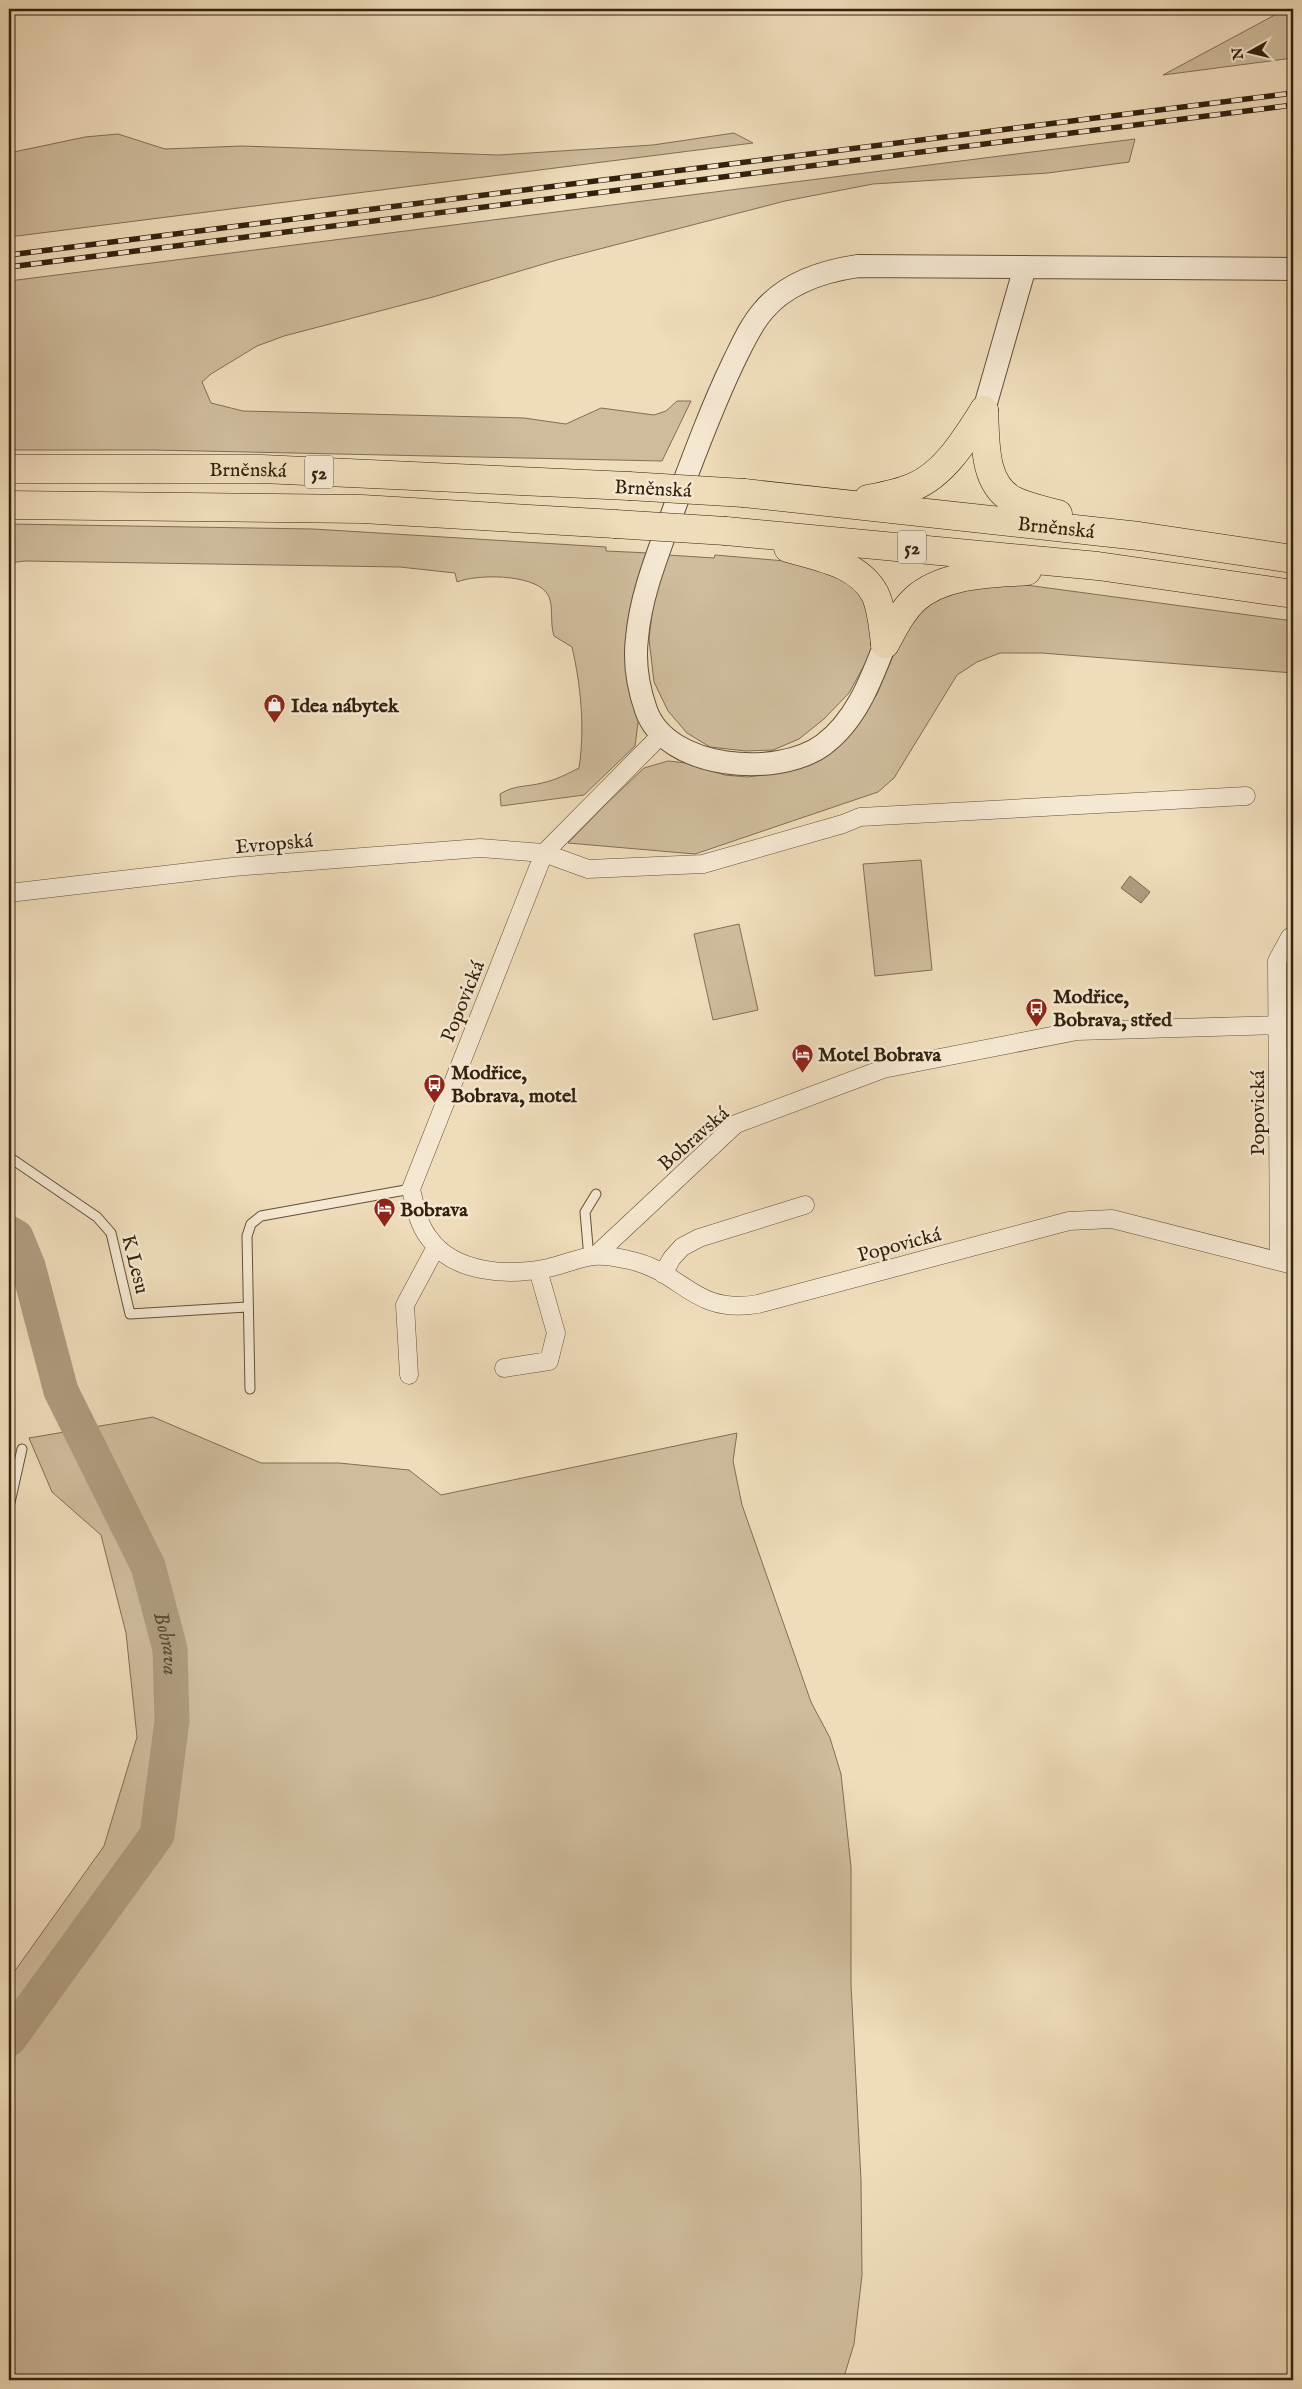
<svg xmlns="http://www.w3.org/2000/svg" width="1302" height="2389" font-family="'IM FELL English',serif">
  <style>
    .green { fill: #cfbc9d; stroke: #816e55 }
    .water { fill: #af9c7f; stroke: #7d6b51 }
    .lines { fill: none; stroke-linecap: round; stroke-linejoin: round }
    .river { stroke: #af9c7f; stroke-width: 35 }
    .service-casing { stroke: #625038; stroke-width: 11 }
    .minor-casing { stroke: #625038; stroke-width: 19 }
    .tertiary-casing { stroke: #625038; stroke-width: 24 }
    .trunk-casing { stroke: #33210d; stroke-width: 29 }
    .service { stroke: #f5e8d2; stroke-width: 9 }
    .minor { stroke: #f5e8d2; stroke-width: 18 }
    .tertiary { stroke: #f5e8d2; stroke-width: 22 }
    .trunk { stroke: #efdcba; stroke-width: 28 }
    .rail-casing { stroke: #33210d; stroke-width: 5.5 }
    .rail { stroke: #f5e8d2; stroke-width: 4; stroke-dasharray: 11; stroke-linecap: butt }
    .trunk-bridge-casing { stroke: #33210d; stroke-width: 29; stroke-linecap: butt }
    .trunk-bridge { stroke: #efdcba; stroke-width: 28 }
    .labels { text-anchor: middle; stroke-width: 5; stroke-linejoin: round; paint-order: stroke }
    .shield { fill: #f5e8d2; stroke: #6d5d48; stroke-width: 1 }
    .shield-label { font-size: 19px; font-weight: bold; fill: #33210d }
    .street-label { font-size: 20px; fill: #33210d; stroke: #f5e8d2 }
    .poi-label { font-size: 20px; font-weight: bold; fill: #33210d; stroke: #f5e8d2; text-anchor: start }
    .water-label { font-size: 21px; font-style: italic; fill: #5e4c35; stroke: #f5e8d2 }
  </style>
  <rect width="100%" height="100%" fill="#efdcba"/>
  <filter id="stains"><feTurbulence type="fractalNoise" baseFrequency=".004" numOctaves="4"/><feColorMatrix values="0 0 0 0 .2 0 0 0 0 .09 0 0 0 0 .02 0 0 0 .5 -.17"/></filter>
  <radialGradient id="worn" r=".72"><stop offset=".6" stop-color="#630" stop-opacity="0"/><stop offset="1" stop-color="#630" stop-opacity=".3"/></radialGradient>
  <path class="green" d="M1286,9H1293V58L1163,75Z
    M734,133L753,143L9,237V153L85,137L118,134L165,149L242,146L499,155L653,145Z
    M1135,139L1129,162L1048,173L873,184L785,201L557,260L433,297L284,336L257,346L211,374L202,382L211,403L243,411L524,418L566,424L601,408L654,415L666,411L677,401H691L662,461L154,450H9V281Z
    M9,524L313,529L606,547V551L649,553L639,715L635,746L584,795L501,806L500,794C514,785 527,787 542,783C556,780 567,774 579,768C585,729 581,686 572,647L554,636C549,621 555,602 546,592C531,574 477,574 457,582L455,573L400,567L25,561L9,563Z
    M668,555L714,558L715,555L820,564L858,584L870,605L873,643L866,662L849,693L824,719L799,739L773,750L746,751L710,747L687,733L668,711L654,682L649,639L654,595Z
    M1011,583L1293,621V673L1042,653H1000L977,662L957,675L894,778L878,792L695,854L568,843L607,803L644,768L668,761L687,763L725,775L747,777L764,775L789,769L862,717L877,694L899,642L922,609L943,593Z
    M921,860L932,970L875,976L863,864Z
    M739,924L758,1010L713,1020L694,934Z
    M153,1417L261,1463H339L409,1470L441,1495L737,1433L733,1461L742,1505L811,1702L830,1738L841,1774L851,1867V1984L861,2180L862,2275L854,2344L843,2380H9V1979L104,1846L137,1737L126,1633L101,1535L52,1492L29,1438Z"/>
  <path class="water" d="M1130,876L1150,892L1141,903L1121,888Z"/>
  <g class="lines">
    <path class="river" id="s1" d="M9,1233L16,1237L28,1266L61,1391L148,1566L170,1649L172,1721L157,1835L9,2039"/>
    <defs>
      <path id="service" d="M9,1157L97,1217L111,1233L130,1314L247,1307
        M589,1258L585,1212L596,1194
        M250,1389L247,1236L251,1224L261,1216L411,1189
        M9,1507L22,1449"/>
      <path id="minor" d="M661,735L544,853L411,1189C415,1206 418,1224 429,1238C454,1274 509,1276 548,1268C563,1265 580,1257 595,1256C606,1255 619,1258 629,1260C683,1271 692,1315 758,1304L1069,1221L1112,1219L1293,1265
        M9,893L233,867L480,848L544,853L588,869L703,864L843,824L860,817L1246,796
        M595,1256L736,1124L883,1069L1077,1031L1277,1025
        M1279,1261L1277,961L1290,937L1293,936
        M663,1274L672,1258L682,1247L699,1238L805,1205
        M504,1368L549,1361L556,1333L538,1270
        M409,1375L405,1305L436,1247"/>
      <path id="tertiary" d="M984,410L1025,267
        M885,644C871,680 856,721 823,745C778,778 667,770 646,710C638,687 634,662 637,638C641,592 660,549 675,506C693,458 711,409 733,363C742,345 750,326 763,311C786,283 824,271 858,266L1293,269"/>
      <g id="trunk">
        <path d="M984,410C986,440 982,483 1013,500C1027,507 1043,510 1058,514"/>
        <path id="s2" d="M9,469H262L629,486"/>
        <path id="s3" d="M744,493L1139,536L1293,559"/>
        <path d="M868,499C883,496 899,493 913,487C945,474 966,438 984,410"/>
        <path d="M9,505L362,509L615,524"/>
        <path d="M726,531L1098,566L1293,594"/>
        <path d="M788,548C818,557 859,563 875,594C882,609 883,628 885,644"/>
        <path d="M885,644C894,628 902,611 915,599C944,573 991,574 1027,571"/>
      </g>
    </defs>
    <use href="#service" class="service-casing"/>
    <use href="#minor" class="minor-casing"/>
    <use href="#tertiary" class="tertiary-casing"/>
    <use href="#trunk" class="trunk-casing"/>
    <use href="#service" class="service"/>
    <use href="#minor" class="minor"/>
    <use href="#tertiary" class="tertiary"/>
    <use href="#trunk" class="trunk"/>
    <defs>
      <path id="rail" d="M9,255L1293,93
        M9,267L1293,105"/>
    </defs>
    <use href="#rail" class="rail-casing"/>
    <use href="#rail" class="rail"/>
    <defs>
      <path id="trunk-bridge" d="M629,486L744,493
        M615,524L726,531"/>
    </defs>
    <use href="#trunk-bridge" class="trunk-bridge-casing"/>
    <use href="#trunk-bridge" class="trunk-bridge"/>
  </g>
  <defs>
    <symbol id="shop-pin" viewBox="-11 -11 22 30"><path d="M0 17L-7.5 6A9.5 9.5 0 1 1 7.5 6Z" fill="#8f2418" stroke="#f5e8d2"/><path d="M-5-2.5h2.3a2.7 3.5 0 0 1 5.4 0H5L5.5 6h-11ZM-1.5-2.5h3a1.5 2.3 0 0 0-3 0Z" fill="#fff"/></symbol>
    <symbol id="bus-pin" viewBox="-11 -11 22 30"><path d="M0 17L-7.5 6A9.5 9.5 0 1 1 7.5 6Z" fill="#8f2418" stroke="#f5e8d2"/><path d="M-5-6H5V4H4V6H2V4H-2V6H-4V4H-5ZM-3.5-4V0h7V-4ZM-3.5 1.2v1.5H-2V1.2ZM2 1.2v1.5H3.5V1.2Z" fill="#fff"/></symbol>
    <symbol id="hotel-pin" viewBox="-11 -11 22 30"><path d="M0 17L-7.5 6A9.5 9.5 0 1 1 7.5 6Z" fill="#8f2418" stroke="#f5e8d2"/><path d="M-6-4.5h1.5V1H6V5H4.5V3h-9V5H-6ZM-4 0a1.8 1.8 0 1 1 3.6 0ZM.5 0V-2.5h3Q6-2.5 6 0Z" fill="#fff"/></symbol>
  </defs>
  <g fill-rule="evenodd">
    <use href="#shop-pin" x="262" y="692" width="25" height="34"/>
    <use href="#bus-pin" x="1024" y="996" width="25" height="34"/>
    <use href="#hotel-pin" x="790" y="1042" width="25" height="34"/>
    <use href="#bus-pin" x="422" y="1072" width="25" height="34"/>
    <use href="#hotel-pin" x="372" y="1196" width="25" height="34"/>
  </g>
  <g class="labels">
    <g class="shield">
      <rect x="305" y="455.5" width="28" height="33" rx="4"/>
      <rect x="898" y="530.5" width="28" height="33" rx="4"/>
    </g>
    <g class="shield-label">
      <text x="319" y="479">52</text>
      <text x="912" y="554">52</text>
    </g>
    <g class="street-label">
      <text dy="7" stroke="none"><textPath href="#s2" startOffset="239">Brněnská</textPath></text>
      <text transform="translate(653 488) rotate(3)" y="7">Brněnská</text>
      <text dy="7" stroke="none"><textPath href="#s3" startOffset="314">Brněnská</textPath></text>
      <text transform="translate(274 843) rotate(-5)" y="7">Evropská</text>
      <text transform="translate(462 1001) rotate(-68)" y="7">Popovická</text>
      <text transform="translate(1257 1113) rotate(-90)" y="7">Popovická</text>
      <text transform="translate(693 1138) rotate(-41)" y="7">Bobravská</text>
      <text transform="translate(899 1244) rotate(-15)" y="7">Popovická</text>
      <text transform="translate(136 1264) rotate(76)" y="7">K Lesu</text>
    </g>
    <g class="poi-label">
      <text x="291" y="712">Idea nábytek</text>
      <text x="1053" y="1003">Modřice,<tspan x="1053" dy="23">Bobrava, střed</tspan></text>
      <text x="818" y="1061">Motel Bobrava</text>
      <text x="451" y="1079">Modřice,<tspan x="451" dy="23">Bobrava, motel</tspan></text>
      <text x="400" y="1216">Bobrava</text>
    </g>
    <g class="water-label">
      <text dy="7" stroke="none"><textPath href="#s1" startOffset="444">Bobrava</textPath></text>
    </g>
  </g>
  <rect width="1302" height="2389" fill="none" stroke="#efdcba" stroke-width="30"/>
  <rect x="10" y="10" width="1282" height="2369" fill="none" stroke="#33210d" stroke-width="2.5"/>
  <rect x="15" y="15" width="1272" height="2359" fill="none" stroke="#33210d"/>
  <g transform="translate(1250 52) rotate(262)" stroke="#f5e8d2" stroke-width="4" paint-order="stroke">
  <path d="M0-4L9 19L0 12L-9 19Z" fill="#33210d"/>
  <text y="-8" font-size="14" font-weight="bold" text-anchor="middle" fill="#33210d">N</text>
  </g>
  <rect width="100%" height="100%" filter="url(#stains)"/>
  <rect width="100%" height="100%" fill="url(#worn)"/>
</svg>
